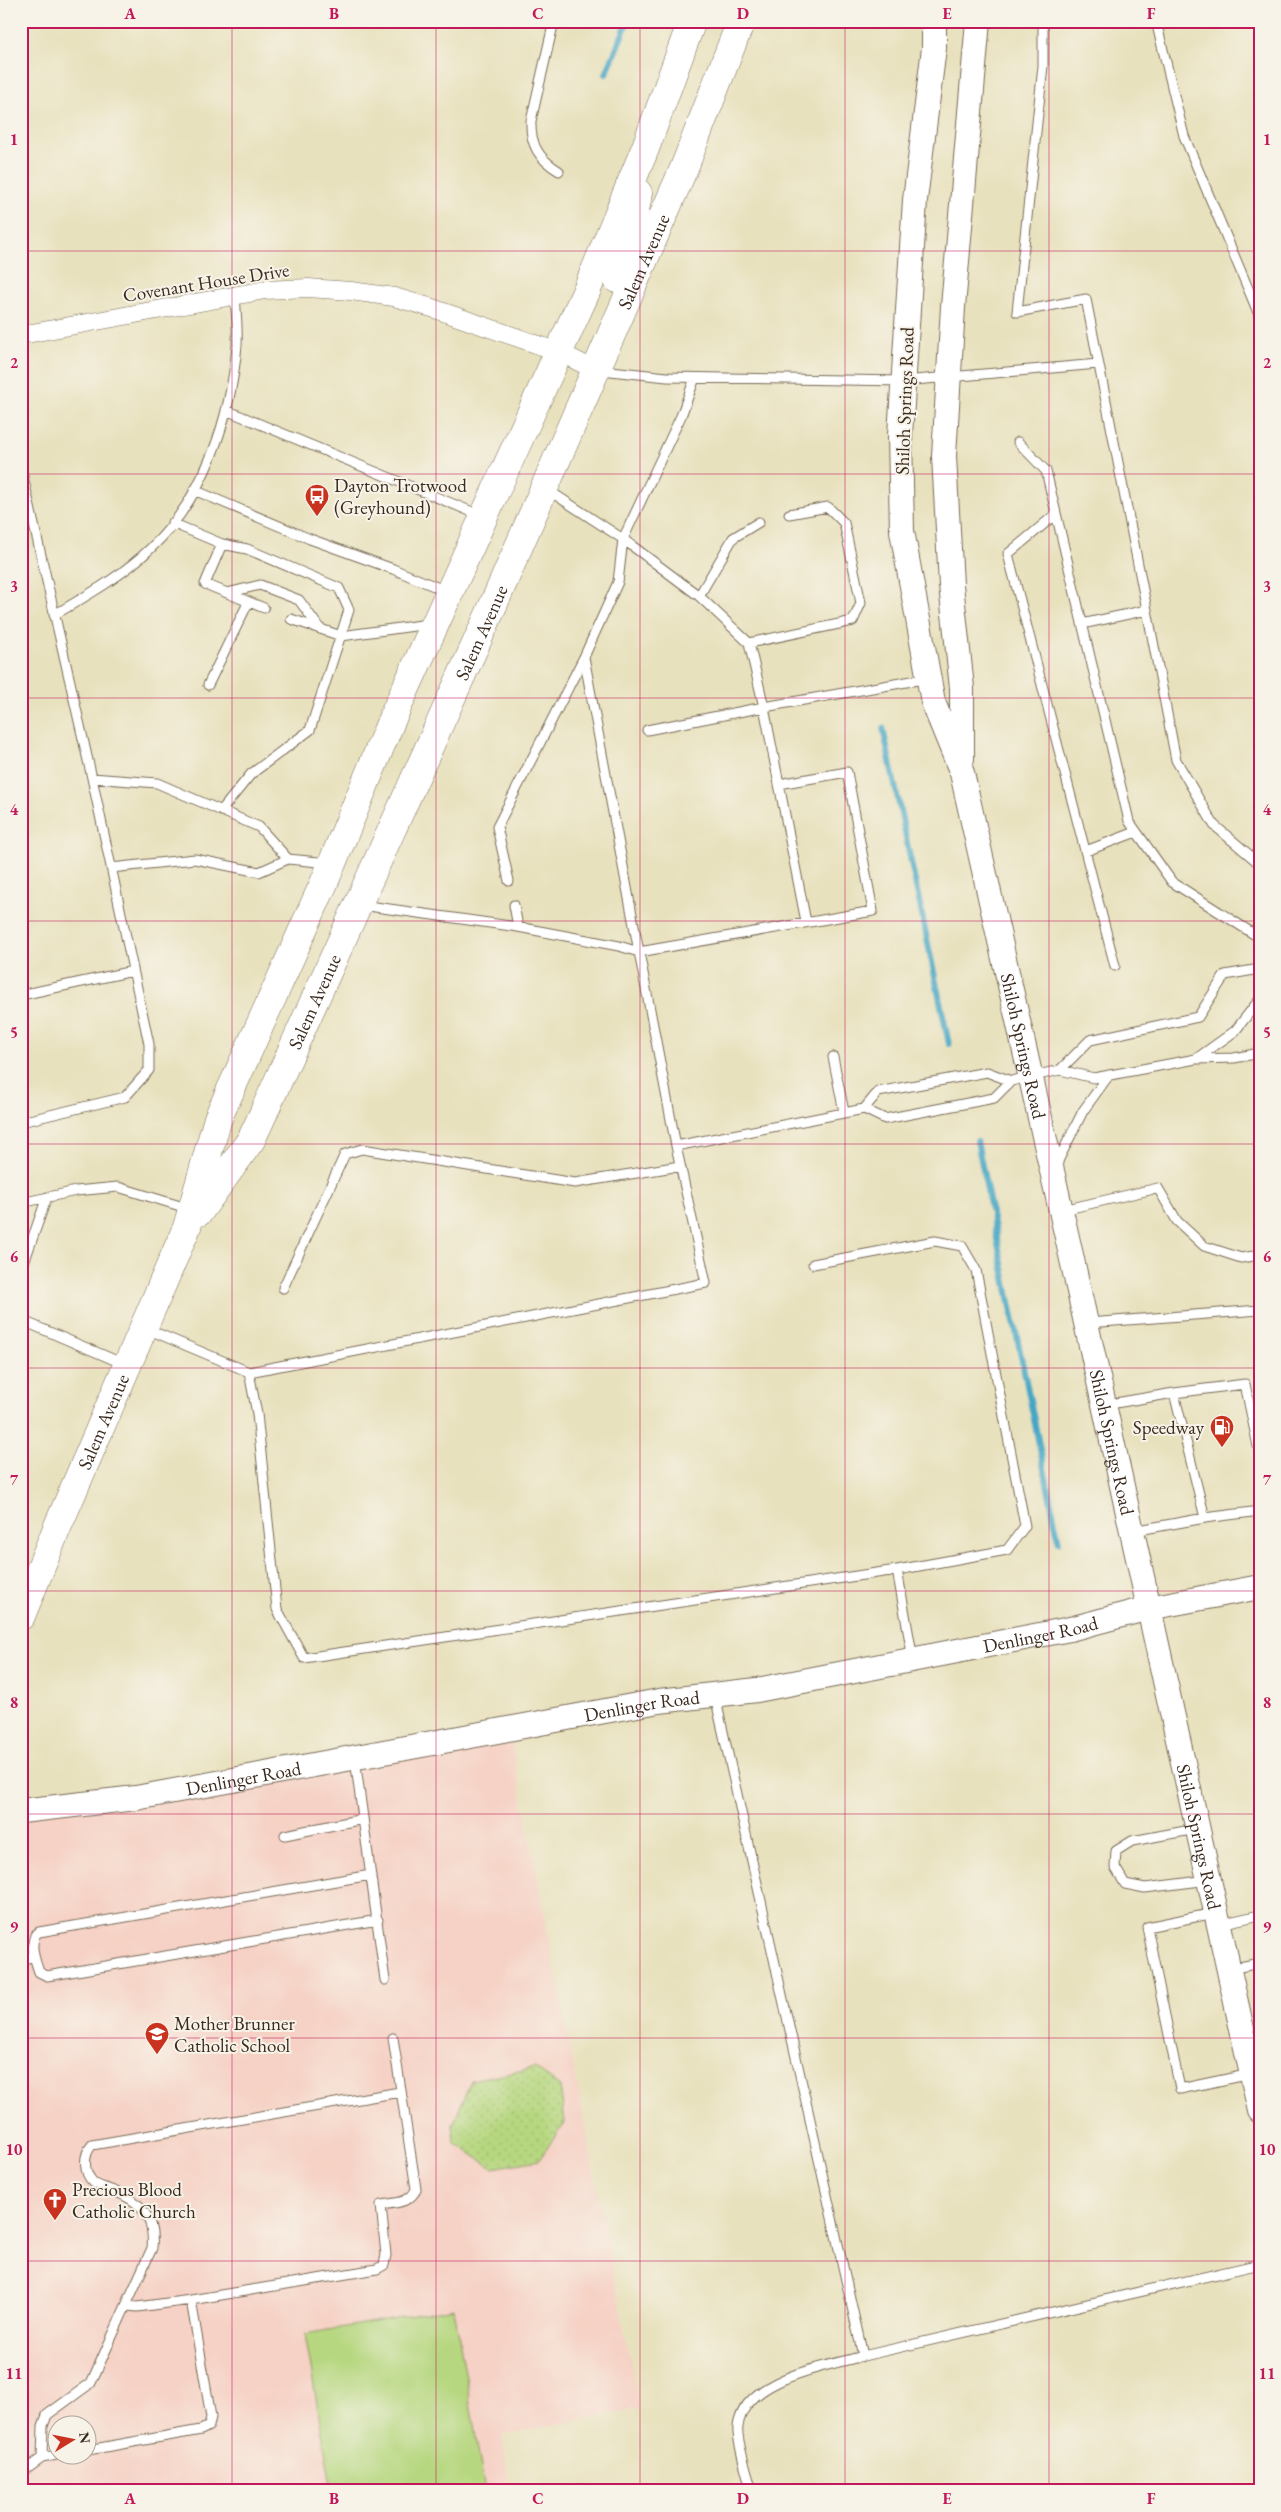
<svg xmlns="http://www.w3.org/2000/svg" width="1281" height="2512" font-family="'EB Garamond',serif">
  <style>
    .built { fill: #f6d1c5; fill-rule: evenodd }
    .green { fill: #b6d77f; stroke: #78804e }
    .park { fill: url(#park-dots); stroke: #78804e }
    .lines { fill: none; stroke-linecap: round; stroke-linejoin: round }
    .stream { stroke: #45a7c4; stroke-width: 6 }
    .lane-casing { stroke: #786a56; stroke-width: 11 }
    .street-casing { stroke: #786a56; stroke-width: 19 }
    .secondary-casing { stroke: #786a56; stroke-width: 26 }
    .primary-casing { stroke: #786a56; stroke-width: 29 }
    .lane { stroke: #fff; stroke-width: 9 }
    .street { stroke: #fff; stroke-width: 18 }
    .secondary { stroke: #fff; stroke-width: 24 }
    .primary { stroke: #fff; stroke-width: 28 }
    .grid { fill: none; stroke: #c2185b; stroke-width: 1; stroke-opacity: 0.55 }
    .labels { text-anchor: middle; stroke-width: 4; stroke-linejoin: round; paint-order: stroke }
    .street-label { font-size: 19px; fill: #3b2a1e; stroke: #f7f3e8 }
    .poi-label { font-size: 19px; fill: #3b2a1e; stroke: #f7f3e8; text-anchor: start }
    .neatline { fill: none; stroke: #c2185b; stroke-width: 2 }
    .grid-label { font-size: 16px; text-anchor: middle; font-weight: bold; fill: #c2185b }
  </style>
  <defs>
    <pattern id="park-dots" width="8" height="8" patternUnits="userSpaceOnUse" patternTransform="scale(1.25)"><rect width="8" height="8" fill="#b6d77f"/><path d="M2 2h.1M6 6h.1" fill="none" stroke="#9db96d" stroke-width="1.8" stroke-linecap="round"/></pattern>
  </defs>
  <rect width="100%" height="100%" fill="#f7f3e8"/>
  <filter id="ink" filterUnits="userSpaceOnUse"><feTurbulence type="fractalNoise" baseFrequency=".02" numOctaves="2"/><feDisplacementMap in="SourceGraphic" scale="10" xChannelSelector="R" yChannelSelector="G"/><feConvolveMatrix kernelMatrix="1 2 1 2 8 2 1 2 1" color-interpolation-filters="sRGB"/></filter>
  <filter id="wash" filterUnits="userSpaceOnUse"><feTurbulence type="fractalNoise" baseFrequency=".0096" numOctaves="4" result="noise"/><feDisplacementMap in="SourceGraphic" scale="20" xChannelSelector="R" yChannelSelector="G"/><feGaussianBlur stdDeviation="1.12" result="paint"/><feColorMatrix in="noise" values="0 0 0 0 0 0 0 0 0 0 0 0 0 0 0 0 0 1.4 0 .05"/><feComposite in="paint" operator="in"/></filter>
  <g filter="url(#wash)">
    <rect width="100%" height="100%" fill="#e8e1bd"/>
    <path class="built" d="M509,1730L639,2408L502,2435L510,2491H279L278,2484L240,2491H21V1811ZM58,2424H88V2454H58Z"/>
    <path class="green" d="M454,2308L485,2491H332L305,2334Z"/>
    <path class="park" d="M535,2068L560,2086L565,2122L539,2160L493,2168L455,2143L453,2125L471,2080Z"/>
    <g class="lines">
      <path class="stream" d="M606,74L628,21
        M883,728L949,1044
        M977,1141L1059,1542"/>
    </g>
  </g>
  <g filter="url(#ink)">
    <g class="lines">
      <defs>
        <path id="lane" d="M554,21L531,121C530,145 539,159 559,171
          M1043,21V66L1017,312L1086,299L1147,610L1082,624
          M1156,21L1184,136L1260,317
          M601,370L667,377L903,381L1098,364
          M695,378L681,416L623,539L699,596L733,538L759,522
          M226,410L482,516
          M1018,442L1046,471L1129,821L1172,882L1260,938
          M21,468L92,778L149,1044V1070L125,1097L21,1122
          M194,490L310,539L393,569L446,591
          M1056,514L1008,554L1115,966
          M172,523L222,544L247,549L339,588L349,610L310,730L251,774L221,811
          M222,544L205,584L264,608
          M227,593L260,585L299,600L320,629
          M699,596L749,643
          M1147,610L1176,760L1214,825L1260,864
          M54,615C88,595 122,576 151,548C205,497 231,417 237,345C238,328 236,311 235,295
          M291,619L341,636L429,624
          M584,657L639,952L873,911L847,772L779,784L764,707L929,678
          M208,685L248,603
          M647,730L764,707L749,643L853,621L861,603L844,523L828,507L789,514
          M92,778L157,783L259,827L288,859
          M779,784L806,922
          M1086,851L1136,832
          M111,868L195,859L259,872L288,859L329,863
          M509,881L497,827L584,657L618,582L623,539L548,490
          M361,905L518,927L619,946L639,952L676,1146L864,1109
          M514,905L518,927
          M21,995L133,971
          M833,1057L844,1112
          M1196,1059L1234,1058L1260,1053
          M1060,1070L1090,1040L1198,1017L1225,975L1260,969
          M1011,1081L994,1098L885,1119L864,1109L878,1092L987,1072L1011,1081L1060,1070L1094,1078L1196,1059L1235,1031L1260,999
          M1056,1165L1083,1111L1109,1075
          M21,1203L76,1191L118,1187L190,1209
          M1063,1210L1158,1188L1177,1221L1204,1246L1241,1258L1260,1255
          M813,1264L935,1241L962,1246L976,1270L1025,1526L1007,1550L897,1570L913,1659
          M21,1271L47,1197
          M283,1288L345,1154L362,1149L575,1183L680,1166
          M21,1320L124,1364
          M1088,1323L1260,1310
          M147,1329L249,1372L257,1414L277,1609L304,1658L897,1570
          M249,1372L706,1283L676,1146
          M1174,1393L1245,1384L1260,1456
          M1104,1405L1174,1393L1205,1518L1133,1531
          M1205,1518L1260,1511
          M715,1696L863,2356L1260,2264
          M355,1759L385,1980
          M1196,1829L1132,1841L1116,1851L1115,1867L1125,1884L1145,1888L1209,1880
          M285,1835L363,1819
          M371,1875L39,1932L35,1935C30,1947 35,1960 39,1972L47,1976L378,1920
          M1214,1913L1147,1927L1180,2089L1251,2074
          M1220,1924L1260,1915
          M21,1960L34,1956
          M1229,1969L1260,1963
          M128,2306L137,2307L191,2300
          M88,2450L201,2430L209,2426L211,2417L191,2300L377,2269L384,2265L386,2255L381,2205C394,2203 411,2203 416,2189L393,2038
          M42,2458L43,2426L47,2415L91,2383L152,2248C155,2220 142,2201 116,2192C109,2189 100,2187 94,2183C83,2173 83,2155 92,2145L400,2092
          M21,2473L42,2458L61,2454
          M752,2491C748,2477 736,2439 738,2427C743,2379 824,2367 863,2356"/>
        <path id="street" d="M21,335L265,290L308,288L351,291L394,297L432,308L559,352L595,370"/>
        <g id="secondary">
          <path id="s1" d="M934,21V48L915,200L900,435L902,531L933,702L962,773L1071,1255L1260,2111"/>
          <path d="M962,759V688L951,585L944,456L953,307L978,21"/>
          <path id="s2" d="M21,1811L136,1798L659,1701L757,1690L1070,1629L1149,1608L1260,1587"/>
        </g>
        <g id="primary">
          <path d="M617,279L628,255L638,193"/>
          <path id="s3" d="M199,1212L251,1140L259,1123L488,617L684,168L741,21"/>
          <path id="s4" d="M21,1616L57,1528L187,1227L218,1118L324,883L391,721L586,292L645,149L692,21"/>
        </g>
      </defs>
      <use href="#lane" class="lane-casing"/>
      <use href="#street" class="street-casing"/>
      <use href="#secondary" class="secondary-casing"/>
      <use href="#primary" class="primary-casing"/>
      <use href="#lane" class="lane"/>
      <use href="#street" class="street"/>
      <use href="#secondary" class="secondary"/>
      <use href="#primary" class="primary"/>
    </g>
  </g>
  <path class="grid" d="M232,21V2491M436,21V2491M640,21V2491M845,21V2491M1049,21V2491M21,251H1260M21,474H1260M21,698H1260M21,921H1260M21,1144H1260M21,1368H1260M21,1591H1260M21,1814H1260M21,2038H1260M21,2261H1260"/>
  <defs>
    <symbol id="bus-pin" viewBox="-11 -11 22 30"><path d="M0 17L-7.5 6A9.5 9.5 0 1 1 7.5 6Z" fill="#c8321e" stroke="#f7f3e8"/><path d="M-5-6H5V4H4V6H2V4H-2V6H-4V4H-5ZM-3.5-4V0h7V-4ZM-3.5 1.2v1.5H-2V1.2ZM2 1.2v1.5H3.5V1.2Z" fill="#fff"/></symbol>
    <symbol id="fuel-pin" viewBox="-11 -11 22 30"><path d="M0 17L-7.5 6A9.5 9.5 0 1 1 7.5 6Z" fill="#c8321e" stroke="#f7f3e8"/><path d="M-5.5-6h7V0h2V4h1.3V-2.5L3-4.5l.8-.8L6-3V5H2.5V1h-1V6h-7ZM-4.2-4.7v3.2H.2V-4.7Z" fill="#fff"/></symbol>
    <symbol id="school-pin" viewBox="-11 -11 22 30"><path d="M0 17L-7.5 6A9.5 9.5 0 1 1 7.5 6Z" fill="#c8321e" stroke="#f7f3e8"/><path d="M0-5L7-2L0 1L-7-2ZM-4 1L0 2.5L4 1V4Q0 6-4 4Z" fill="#fff"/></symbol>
    <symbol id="church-pin" viewBox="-11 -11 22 30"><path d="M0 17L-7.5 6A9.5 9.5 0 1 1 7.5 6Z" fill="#c8321e" stroke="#f7f3e8"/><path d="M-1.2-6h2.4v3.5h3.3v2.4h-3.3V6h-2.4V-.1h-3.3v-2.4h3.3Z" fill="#fff"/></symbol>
  </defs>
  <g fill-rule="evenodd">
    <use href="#bus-pin" x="303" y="482" width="28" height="38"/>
    <use href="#fuel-pin" x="1208" y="1413" width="28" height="38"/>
    <use href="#school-pin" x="143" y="2020" width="28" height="38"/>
    <use href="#church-pin" x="41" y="2186" width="28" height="38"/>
  </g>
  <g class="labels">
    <g class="street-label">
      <text dy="7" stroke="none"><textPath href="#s3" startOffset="1051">Salem Avenue</textPath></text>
      <text transform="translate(206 282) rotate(-9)" y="7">Covenant House Drive</text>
      <text transform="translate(904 401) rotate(-88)" y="7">Shiloh Springs Road</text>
      <text dy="7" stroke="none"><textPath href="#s3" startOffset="646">Salem Avenue</textPath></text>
      <text dy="7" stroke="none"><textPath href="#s3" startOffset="241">Salem Avenue</textPath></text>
      <text dy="7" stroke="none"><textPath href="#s1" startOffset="1042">Shiloh Springs Road</textPath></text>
      <text dy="7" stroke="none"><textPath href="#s4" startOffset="211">Salem Avenue</textPath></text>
      <text dy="7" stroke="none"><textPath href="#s1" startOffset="1448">Shiloh Springs Road</textPath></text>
      <text dy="7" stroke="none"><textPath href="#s2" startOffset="1035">Denlinger Road</textPath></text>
      <text dy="7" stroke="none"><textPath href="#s2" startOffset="630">Denlinger Road</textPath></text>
      <text dy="7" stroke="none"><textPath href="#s2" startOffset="225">Denlinger Road</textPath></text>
      <text dy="7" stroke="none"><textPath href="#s1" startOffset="1852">Shiloh Springs Road</textPath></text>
    </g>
    <g class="poi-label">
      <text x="334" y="492">Dayton Trotwood<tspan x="334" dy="22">(Greyhound)</tspan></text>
      <text x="1204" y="1434" text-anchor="end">Speedway</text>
      <text x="174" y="2030">Mother Brunner<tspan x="174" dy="22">Catholic School</tspan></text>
      <text x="72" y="2196">Precious Blood<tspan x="72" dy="22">Catholic Church</tspan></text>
    </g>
  </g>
  <rect width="1281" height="2512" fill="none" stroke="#f7f3e8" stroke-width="55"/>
  <g transform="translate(72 2440) rotate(80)"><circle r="24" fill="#f7f3e8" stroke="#aca397"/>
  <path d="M0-4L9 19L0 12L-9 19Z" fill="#c8321e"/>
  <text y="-8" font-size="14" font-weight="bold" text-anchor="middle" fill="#3b2a1e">N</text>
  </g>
  <rect x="28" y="28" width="1226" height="2456" class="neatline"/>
  <g class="grid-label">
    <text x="130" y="19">A</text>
    <text x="334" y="19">B</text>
    <text x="538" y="19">C</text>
    <text x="743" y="19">D</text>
    <text x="947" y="19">E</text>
    <text x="1151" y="19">F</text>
    <text x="14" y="145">1</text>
    <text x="1267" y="145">1</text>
    <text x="14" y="368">2</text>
    <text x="1267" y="368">2</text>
    <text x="14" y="592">3</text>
    <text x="1267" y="592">3</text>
    <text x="14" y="815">4</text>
    <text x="1267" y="815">4</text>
    <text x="14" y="1038">5</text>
    <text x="1267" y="1038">5</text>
    <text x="14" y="1262">6</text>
    <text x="1267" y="1262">6</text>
    <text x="14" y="1485">7</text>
    <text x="1267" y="1485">7</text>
    <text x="14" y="1708">8</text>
    <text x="1267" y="1708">8</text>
    <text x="14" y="1932">9</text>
    <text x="1267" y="1932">9</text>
    <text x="14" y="2155">10</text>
    <text x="1267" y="2155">10</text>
    <text x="14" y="2379">11</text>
    <text x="1267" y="2379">11</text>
    <text x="130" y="2504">A</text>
    <text x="334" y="2504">B</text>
    <text x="538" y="2504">C</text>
    <text x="743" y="2504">D</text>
    <text x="947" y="2504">E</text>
    <text x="1151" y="2504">F</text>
  </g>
</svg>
